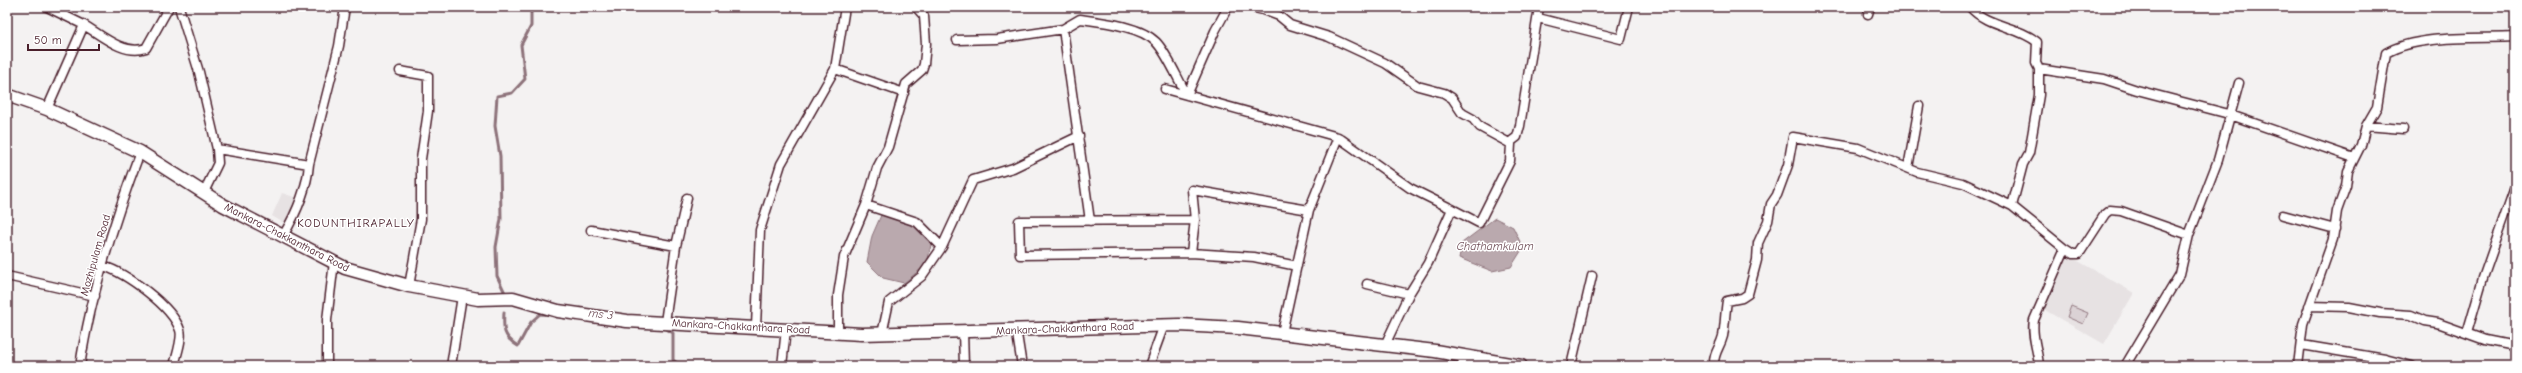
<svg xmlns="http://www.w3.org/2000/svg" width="2522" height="373" font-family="'Comic Neue',sans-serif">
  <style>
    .built { fill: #e7e2e3 }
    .green { fill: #dbd2d5; stroke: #927880 }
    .water { fill: #baa9ae; stroke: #8d727a }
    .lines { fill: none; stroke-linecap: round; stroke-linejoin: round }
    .stream { stroke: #8d727a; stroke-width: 3 }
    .street-casing { stroke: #4a1f2b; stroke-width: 11 }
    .secondary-casing { stroke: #4a1f2b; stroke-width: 15 }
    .street { stroke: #fff; stroke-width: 8 }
    .secondary { stroke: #fff; stroke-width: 12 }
    .labels { text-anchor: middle; stroke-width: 3; stroke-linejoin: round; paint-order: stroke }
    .street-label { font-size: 11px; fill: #4a1f2b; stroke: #fff }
    .neighbourhood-label { font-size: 12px; letter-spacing: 1px; fill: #4a1f2b; stroke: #fff }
    .water-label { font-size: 12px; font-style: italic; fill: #714f59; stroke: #fff }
  </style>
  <rect width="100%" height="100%" fill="#f4f2f2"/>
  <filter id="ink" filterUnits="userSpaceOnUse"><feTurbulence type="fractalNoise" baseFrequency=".025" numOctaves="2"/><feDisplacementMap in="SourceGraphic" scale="8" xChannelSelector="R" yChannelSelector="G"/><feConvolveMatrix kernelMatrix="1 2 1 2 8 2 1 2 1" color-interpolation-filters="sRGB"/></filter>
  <g filter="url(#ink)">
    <path class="built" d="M282,193L306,201L299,220L282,222L272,216Z
      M2066,254L2134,293L2104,344L2036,305Z
      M1312,362V366H1277L1278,363Z"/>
    <path class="green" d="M2071,306L2088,313L2083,324L2067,317Z"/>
    <path class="water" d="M882,213L917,217L933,235L927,264L904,283L883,278L867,262L872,236Z
      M1495,218L1513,227L1523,248L1511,267L1492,271L1459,258L1462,243Z"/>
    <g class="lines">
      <path class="stream" d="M506,295L497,276L496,247L501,219L500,156L495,126L497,96L512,93L525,79L521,45L531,26V7
        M504,312C503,329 503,337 518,346L531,322L540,314L553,315
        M596,322L610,324
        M663,327L673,333V360L681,366"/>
      <defs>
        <path id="street" d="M47,7L84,25L47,109
          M179,7L199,72L217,149L218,163L204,192
          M1250,7L1263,10
          M1262,7L1263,10L1279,16L1290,25L1329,37L1385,63L1418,86L1444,93L1452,98L1462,113L1473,119L1480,127L1511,144L1510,161L1479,223L1452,209
          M1868,14L1870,7
          M1538,18L1621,39L1629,7
          M84,25C101,35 124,56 146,48L169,7
          M1063,29L1080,19C1102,22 1140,26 1156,42C1167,53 1178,80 1187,95L1215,31L1228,7
          M957,40L997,39L1063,29L1090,221
          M835,69L904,93
          M2039,69L2104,79L2137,90L2225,113L2354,158
          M400,71L428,76V111L421,159V219L409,286
          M1165,89L1338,137L1309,210
          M2366,126L2403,129
          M1338,137L1410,188L1452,209L1428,263L1409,294
          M1509,143L1517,137L1520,126L1539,7
          M217,149L309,164
          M1908,168L1919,106
          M866,205L917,222L942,247
          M2012,206L2065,249L2034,320C2031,336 2038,350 2039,366
          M2283,215L2335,229
          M1195,220L1019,221L1020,255L1191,253L1254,257L1297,266
          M591,230L676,246
          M2189,235L2218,160L2239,83
          M283,236C296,214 307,190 309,164L339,46L345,7
          M2065,249L2073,254H2079L2105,214L2110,210L2121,211L2189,235L2180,274L2125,366
          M1191,253L1195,220L1192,190L1309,210L1282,333
          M103,266C126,273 172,306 180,330C183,338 176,357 174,366
          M7,276L95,296
          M1367,284L1409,294L1385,345
          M2309,306L2349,307L2380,313L2411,315L2425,321L2438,323L2485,340L2515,346
          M665,322L676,246L687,198
          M756,327L760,230L781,164L835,69L845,7
          M1016,328L1022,366
          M963,331L964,366
          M838,332V295L844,257L866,205L877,168L888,147L906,84L922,70L924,64L926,44L924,16L916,7
          M2467,333L2483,278L2515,187
          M882,334L889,302L922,276L942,247L973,180L1013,168L1079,136
          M2302,345L2385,359L2412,366
          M80,366C91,293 114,221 140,152
          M327,366V320L334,262
          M451,366L462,296
          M782,366L786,329
          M1149,366L1164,325
          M1462,366L1464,356
          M1571,366L1592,276
          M1714,366C1713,353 1720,348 1723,336C1725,325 1725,313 1727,301L1742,298L1748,294L1757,260L1758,243L1768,221L1771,204L1777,195L1788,165L1793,137L1858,148L1917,172L1963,183L2012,206L2023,164L2029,153L2039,95V69L2036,63L2037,42C2018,26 1987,27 1970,7
          M2298,366L2303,324L2333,239L2337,211L2346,186L2348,171L2361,145L2366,126L2377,107L2386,53C2418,34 2477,39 2515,37"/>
        <path id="secondary" d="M7,95L47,109L140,152L223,205L345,268L409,286L478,299L513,298L558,311L627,321L862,334L1179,325L1238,328L1435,351L1521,366"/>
      </defs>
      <use href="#street" class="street-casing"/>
      <use href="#secondary" class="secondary-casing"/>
      <use href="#street" class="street"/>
      <use href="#secondary" class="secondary"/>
    </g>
  </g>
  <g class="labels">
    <g class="street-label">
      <text transform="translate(287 237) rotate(27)" y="4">Mankara-Chakkanthara Road</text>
      <text transform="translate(95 255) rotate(-74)" y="4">Mozhipulam Road</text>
      <text transform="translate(741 326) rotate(3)" y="4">Mankara-Chakkanthara Road</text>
      <text transform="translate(1065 328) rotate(-2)" y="4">Mankara-Chakkanthara Road</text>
    </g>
    <g class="neighbourhood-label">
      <text x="356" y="227">KODUNTHIRAPALLY</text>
    </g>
    <g class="water-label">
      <text x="1495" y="250">Chathamkulam</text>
      <text transform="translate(601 314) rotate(7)" y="4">ms 3</text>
    </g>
  </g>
  <rect width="2522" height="373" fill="none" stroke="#fff" stroke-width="24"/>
  <rect x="12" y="12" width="2498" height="349" fill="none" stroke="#4a1f2b" stroke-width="1.5" filter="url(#ink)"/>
  <path d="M28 44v6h71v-6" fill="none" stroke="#4a1f2b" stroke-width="2"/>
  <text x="34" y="44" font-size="12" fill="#4a1f2b" stroke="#ffffff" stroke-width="3" paint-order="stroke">50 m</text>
</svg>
